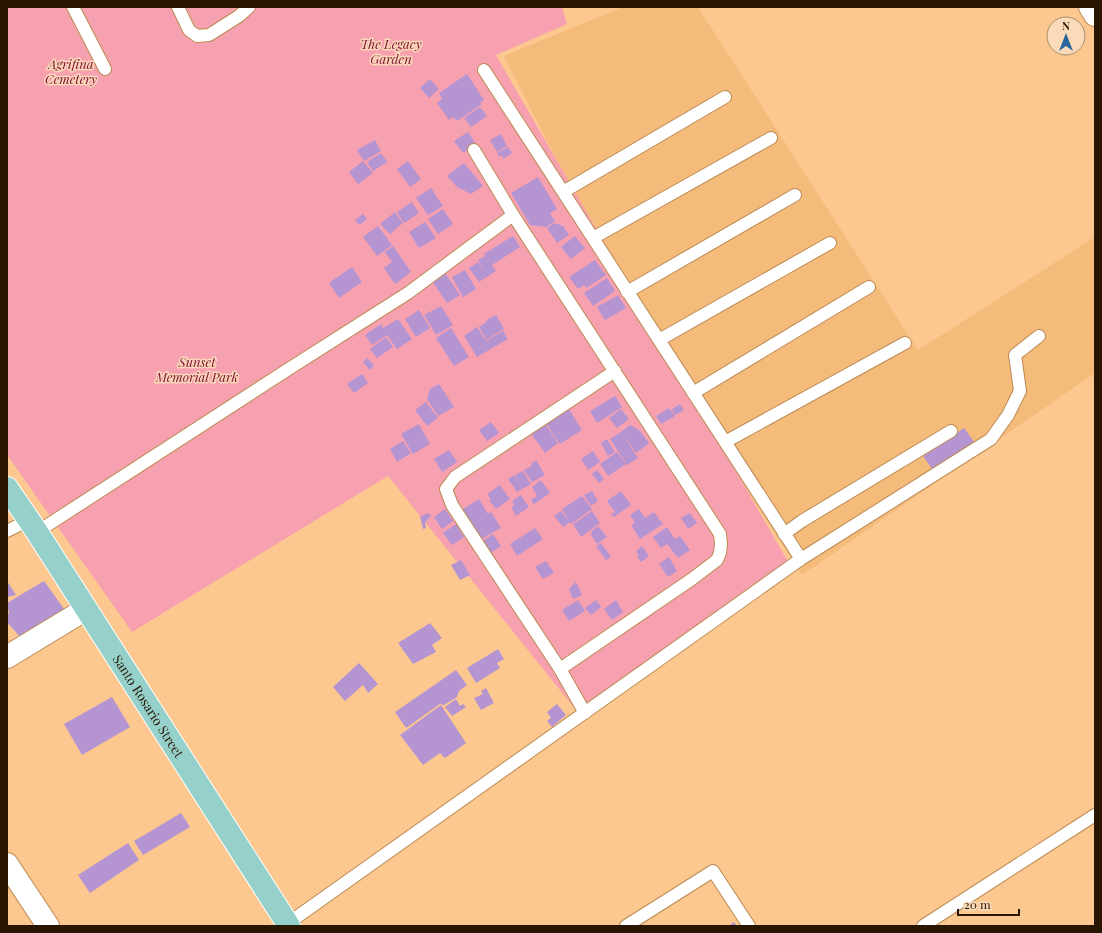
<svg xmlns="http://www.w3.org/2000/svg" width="1102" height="933" font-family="'Playfair Display',serif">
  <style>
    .built { fill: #f5bb7b }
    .green { fill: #f7a1b0 }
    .building { fill: #b594d2 }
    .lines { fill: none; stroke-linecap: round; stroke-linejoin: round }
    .service-casing { stroke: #bc8a52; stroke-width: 14 }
    .minor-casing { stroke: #bc8a52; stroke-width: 24 }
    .primary-casing { stroke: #fff; stroke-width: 24 }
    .service { stroke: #fff; stroke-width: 12 }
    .minor { stroke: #fff; stroke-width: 22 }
    .primary { stroke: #95d0cb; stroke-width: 22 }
    .labels { text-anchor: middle; stroke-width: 3; stroke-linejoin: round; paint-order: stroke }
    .park-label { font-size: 13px; font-style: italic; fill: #861039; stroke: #fadab9 }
    .street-label { font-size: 13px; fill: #281600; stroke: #fadab9 }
  </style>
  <rect width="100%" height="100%" fill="#fdc88f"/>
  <path class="built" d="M623,7H698L918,350L1095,237V373L802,575L640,324L504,56Z"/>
  <path class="green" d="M7,7H562L567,24L496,55L790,565L576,710L388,476L132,632L7,455Z"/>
  <path class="building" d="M467,74L484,100L480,102L482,104L457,121L453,117L449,120L437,103L442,99L439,93Z
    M430,79L439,89L429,98L420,88Z
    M480,107L487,116L471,127L464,118Z
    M468,132L476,144L463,153L454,141Z
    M501,134L507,146L497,152L490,140Z
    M375,140L381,151L364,161L357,150Z
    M508,147L512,153L503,159L502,155L499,157L497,153Z
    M381,153L387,162L373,171L367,162Z
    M363,161L373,173L358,184L349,172Z
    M408,161L421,179L410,187L397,169Z
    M464,163L483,186L471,194L457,187L447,176Z
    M538,177L557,209L550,213L555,221L546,227L530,225L511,193Z
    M431,188L443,206L428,215L416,198Z
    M412,202L419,213L404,223L397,212Z
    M443,209L453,224L438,234L428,219Z
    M395,212L403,223L390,234L380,224Z
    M363,214L367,219L359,225L355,220Z
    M425,222L436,238L419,248L409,232Z
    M554,223L563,226L569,235L557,243L547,228Z
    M378,226L392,245L377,256L363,237Z
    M513,236L520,247L492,265L496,271L479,282L469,268L478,262L484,270L478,260L485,256L484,254Z
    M575,236L585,248L571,259L561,247Z
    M393,246L411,272L395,284L384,268L392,262L385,252Z
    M595,260L606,275L586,288L584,285L578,289L569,277Z
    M352,267L362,282L339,298L329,283Z
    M465,270L476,289L463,297L452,277Z
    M445,273L460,295L447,303L432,281Z
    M607,278L615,291L593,306L584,293Z
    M618,295L626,308L605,320L597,307Z
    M441,306L453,325L436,335L424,315Z
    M419,310L430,328L416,337L405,319Z
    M496,315L504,329L486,340L479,327L487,322L486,320Z
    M398,319L412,339L397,349L387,335L372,345L365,335L381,324L383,328Z
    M477,327L486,341L503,331L508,339L477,357L464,336Z
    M451,328L469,357L454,366L436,338Z
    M386,337L393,347L377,358L370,349Z
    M367,358L374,365L370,370L363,362Z
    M362,374L368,383L354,393L347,384Z
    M439,384L454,407L438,416L427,399L430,389Z
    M615,396L622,407L597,423L590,411Z
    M426,402L438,418L427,426L415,410Z
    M680,404L684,410L675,415L672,409Z
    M567,406L582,430L560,444L544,421Z
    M669,408L675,416L661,424L656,416Z
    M621,409L629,419L617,428L609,418Z
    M543,421L558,443L545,453L532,435L534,433L531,428Z
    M491,422L499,433L487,441L479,430Z
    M419,424L430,444L413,454L401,434Z
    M630,425L639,430L649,443L636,453L621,432Z
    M964,428L977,446L935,473L923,456Z
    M621,432L638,458L627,465L610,439Z
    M607,439L615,452L608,456L601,443Z
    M403,441L411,453L397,462L390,449Z
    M449,450L457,462L442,472L434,459Z
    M593,451L600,462L588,470L581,459Z
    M617,452L626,464L608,476L600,464Z
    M536,460L545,475L532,482L524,470L532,466L531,464Z
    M597,470L604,479L599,483L592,474Z
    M523,471L531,484L517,492L508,479L514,475L521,486L515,475Z
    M541,480L550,493L534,504L531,500L537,496L532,487Z
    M500,485L510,499L496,509L489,500L491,499L487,494Z
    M592,491L598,501L591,506L584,495Z
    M621,491L631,505L614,517L611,514L615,512L607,501Z
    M521,495L529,507L516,516L512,509L514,504L512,501Z
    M582,496L592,509L571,524L562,509Z
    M479,499L488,514L491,512L501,528L479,540L460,511Z
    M445,509L453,521L442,529L434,517Z
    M639,509L645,518L654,512L663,524L640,539L631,525L635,523L630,515Z
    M561,511L570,522L563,527L554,516Z
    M592,511L600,523L581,537L573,524Z
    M428,513L431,515L425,523L426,528L423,529L420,517Z
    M690,513L697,523L688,529L681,518Z
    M456,524L464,537L452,545L443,533Z
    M598,526L607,537L597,544L591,535L592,531Z
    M667,527L675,539L680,536L690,550L678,558L667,544L661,548L653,537Z
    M535,528L543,539L517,556L510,544Z
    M493,534L501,546L489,554L481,542Z
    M601,543L611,557L606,560L596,546Z
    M642,546L649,556L641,562L637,557L639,556L636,551Z
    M669,557L677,571L668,577L659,564Z
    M461,560L470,575L460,580L451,565Z
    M546,561L554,573L543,579L535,567Z
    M7,581L16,595L7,597Z
    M44,581L67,613L20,637L7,622V615L9,613L7,603Z
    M576,582L582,595L573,599L569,589Z
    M578,600L585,611L569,621L562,610Z
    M596,600L601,607L591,615L585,608Z
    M616,600L623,612L612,620L604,609Z
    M430,623L442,638L432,645L436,652L413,664L398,643Z
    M498,649L504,659L497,663L500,668L476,683L467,668Z
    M359,663L378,684L368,693L363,685L345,701L333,687Z
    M456,670L467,685L459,691L457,697L444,705L440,704L406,728L395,712Z
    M486,688L494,703L481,710L474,698L483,694L481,691Z
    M112,697L130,727L82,755L64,724Z
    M456,699L460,706L463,704L466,707L452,716L445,707Z
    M557,704L566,715L552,727L547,721L551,718L547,712Z
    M441,705L466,743L445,758L440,753L423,765L400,735Z
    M181,813L190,827L143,855L134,841Z
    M128,843L139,860L90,893L78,875Z
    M734,922L737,926H728Z"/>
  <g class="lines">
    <defs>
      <path id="service" d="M73,7L105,69
        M178,7L189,30L197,36L209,35L239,16L249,7
        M484,70L801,559
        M474,150L513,215L720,534L721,544L720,553L717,560L692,579L560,669
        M563,192L725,97
        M593,238L771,138
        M627,292L795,195
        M659,340L830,243
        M693,393L869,287
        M725,442L905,343
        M7,531L29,520
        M37,532L287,370L408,293L513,215
        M784,534L802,521L951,431
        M585,713L560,669L452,505L446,489L455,477L615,371
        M287,924L801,559L991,439L1008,415L1020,391L1015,355L1039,336
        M626,926L713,871L749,926
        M923,926L1095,815"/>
      <path id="minor" d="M1090,7L1095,15
        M7,657L86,609
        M7,864L48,926"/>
      <g id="primary">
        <path id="s1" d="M7,488L37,532L289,926"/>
      </g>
    </defs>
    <use href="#service" class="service-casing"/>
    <use href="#minor" class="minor-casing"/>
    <use href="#primary" class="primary-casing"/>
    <use href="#service" class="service"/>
    <use href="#minor" class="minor"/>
    <use href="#primary" class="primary"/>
  </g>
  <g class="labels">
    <g class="park-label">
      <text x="391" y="49">The Legacy<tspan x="391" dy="15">Garden</tspan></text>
      <text x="71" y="69">Agrifina<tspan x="71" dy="15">Cemetery</tspan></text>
      <text x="197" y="367">Sunset<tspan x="197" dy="15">Memorial Park</tspan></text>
    </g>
    <g class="street-label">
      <text dy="5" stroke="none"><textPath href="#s1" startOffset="260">Santo Rosario Street</textPath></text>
    </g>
  </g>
  <rect width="1102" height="933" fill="none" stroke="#281600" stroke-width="16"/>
  <g transform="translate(1066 36)"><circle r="19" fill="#fadab9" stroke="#a68c6f"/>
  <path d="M0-3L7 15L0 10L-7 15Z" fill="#27669c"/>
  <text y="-6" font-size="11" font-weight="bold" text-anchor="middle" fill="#281600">N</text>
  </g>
  <path d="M958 909v6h61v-6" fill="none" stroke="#281600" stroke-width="2"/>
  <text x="964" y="909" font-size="12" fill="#281600" stroke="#fadab9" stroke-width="3" paint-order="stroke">20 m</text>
</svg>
